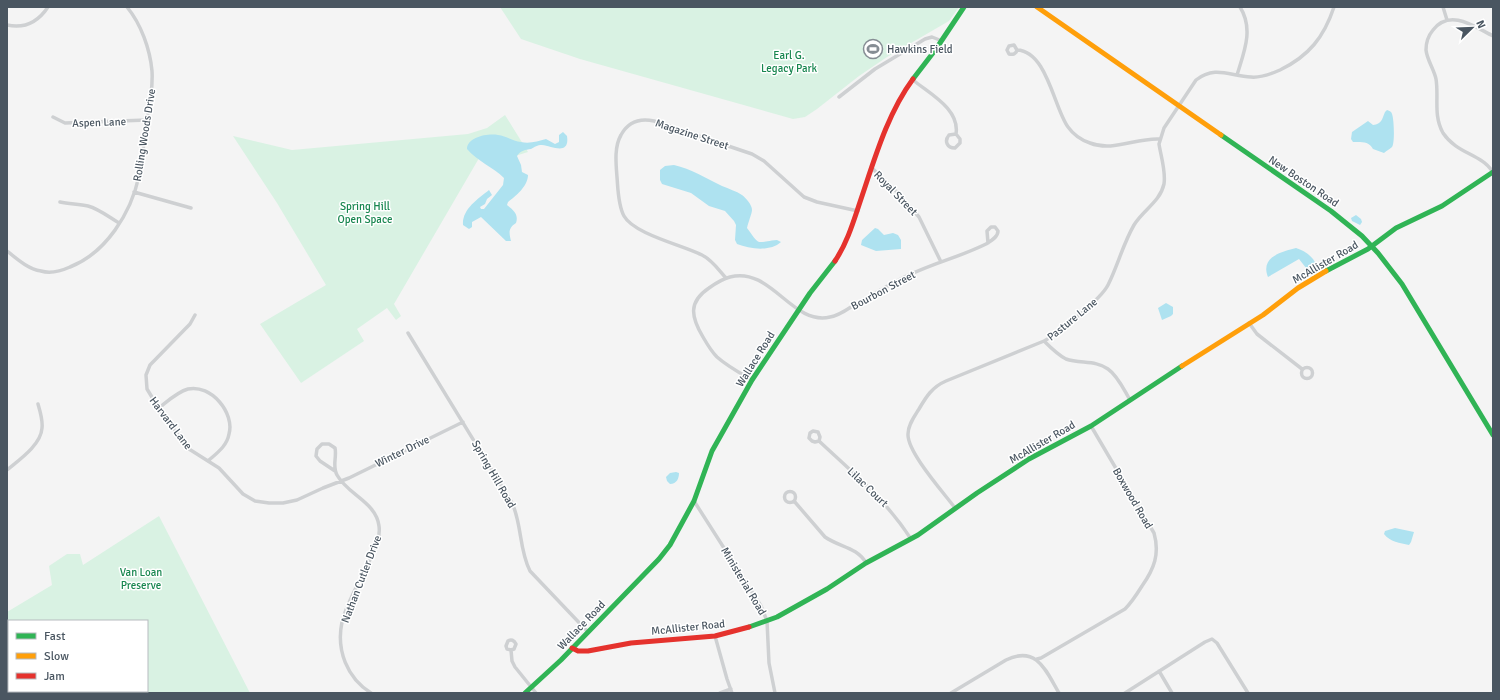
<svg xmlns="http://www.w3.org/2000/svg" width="1500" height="700" font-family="Signika,sans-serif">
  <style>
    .green { fill: #d9f2e3 }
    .water { fill: #aee2f0 }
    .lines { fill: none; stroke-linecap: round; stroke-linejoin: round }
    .street { stroke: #ced0d2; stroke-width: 3.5 }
    .fast { stroke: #30b455; stroke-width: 5 }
    .slow { stroke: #ff9f0a; stroke-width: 5 }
    .jam { stroke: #e5322d; stroke-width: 5 }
    .labels { text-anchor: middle; stroke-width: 3; stroke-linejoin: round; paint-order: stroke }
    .poi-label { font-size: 11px; fill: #4a5661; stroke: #fff; text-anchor: start }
    .park-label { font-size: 11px; fill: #17864f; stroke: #fff }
    .street-label { font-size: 11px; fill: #4a5661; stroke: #fff }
  </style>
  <rect width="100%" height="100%" fill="#f4f4f4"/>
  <path class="green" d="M500,7H959L949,21L887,57L859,76L817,109L805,117L793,119L580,59L521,39Z
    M505,115L528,152L502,160L482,153L394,304L401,316L396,320L387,308L357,329L364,341L301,383L260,324L326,285L277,203L233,136L292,150L468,134L487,128Z
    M159,516L250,693H54L53,691H147V621H9V639L7,636V612L52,585L49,566L67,554H80L83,565Z"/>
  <path class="water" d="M1387,110C1391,112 1391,111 1392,114C1394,119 1395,143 1392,147C1390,149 1386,151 1384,153L1373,149C1369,141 1361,142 1353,142L1351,139L1352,132L1368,121L1373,125C1382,124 1382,119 1385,112Z
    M563,132L567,136C570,156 552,146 542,145C537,145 535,147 531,149C525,150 521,150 517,156L521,165L522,172L528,175C528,186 516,196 508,202L507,205C513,210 519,214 516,223C508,228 509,233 511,241H506L481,217L472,222V227L469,229L463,225C462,209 478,199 489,190L492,195L487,199L485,204L480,207L481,209H484L503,185L504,178C493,167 477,161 467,149C467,137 488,133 498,135C506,136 513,141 521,142C530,144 538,141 546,139L555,144L559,142V135Z
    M674,165C691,169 706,178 722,186C729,189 736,191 742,195C746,198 752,205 752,210C752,213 748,223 747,228C761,247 755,242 777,240L781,242C770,252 750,249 737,244L735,240L736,225L734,221L725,211L709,206L691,193L662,184L660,180V170L665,166Z
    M1356,215L1361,219L1362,222L1360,225L1352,221L1351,218Z
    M875,228L878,229L884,235L893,233L898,235L901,240V249L876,251L861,245L862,240Z
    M1296,248C1308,252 1318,260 1317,273L1314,275L1310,273L1299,259L1268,277C1260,257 1281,252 1296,248Z
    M1166,303L1173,307V314L1171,316L1162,320L1158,308Z
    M676,472L679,473C679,478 677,484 670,484L667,481L666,477L670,473Z
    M1395,528L1414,532L1411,542L1409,545C1400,543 1390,542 1384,534L1385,531Z"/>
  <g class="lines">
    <path class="street" d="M1443,7L1447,20
      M7,25C25,29 38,22 48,7
      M1493,36C1475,27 1450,8 1433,30C1428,36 1426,42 1426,50C1427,60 1434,69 1436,79C1439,97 1433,115 1443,133C1453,148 1468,152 1482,161C1487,164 1490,168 1493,172
      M1017,50C1016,54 1013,55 1009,54L1007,50L1009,46L1014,45L1017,50C1047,51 1054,108 1068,127C1073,134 1081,140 1090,143C1113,152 1135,138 1159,139
      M1237,75C1244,52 1254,29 1240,7
      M913,80C930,94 960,109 956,134L949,135C944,141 947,148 955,148L960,143V139L956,134
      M839,97L875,69L925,39L932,37L942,41
      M53,117L65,123L147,120
      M872,168L896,191L919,217L941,262
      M134,192L191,208
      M60,202C69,204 78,204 88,206C99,209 109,217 119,223
      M7,251C17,259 28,269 41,271C51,274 61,271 70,267C106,253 131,213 139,176C143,158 144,138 147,119C150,104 153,87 152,71C150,49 141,24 127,7
      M726,278C718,269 712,260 702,255C682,245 634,234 624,216C618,205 618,189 617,177C616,164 614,147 621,135C628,122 640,118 654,121L752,154L764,161L804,197L817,202L858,211
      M195,315L190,324L150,365L146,375L147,389L161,412L189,449L219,468L243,494L255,501L269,503H283L297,500L323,488L349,478L463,422
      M1249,323L1257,334L1302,369
      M408,333L512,503C522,524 519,550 530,571L588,632
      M1044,341C1051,348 1058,355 1066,359C1080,364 1096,360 1108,369C1118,376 1124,390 1130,400
      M1301.5 373a5.5 5.5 0 1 1 11 0a5.5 5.5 0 1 1-11 0Z
      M752,380C740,373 727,366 717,357C711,351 707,344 703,337C691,317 688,302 709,288C716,283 722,279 730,277C771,266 792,326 830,317C837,316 845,311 851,307C867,298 883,288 899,280C926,265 958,258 986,244C991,241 998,237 998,231L995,227H991L987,231L988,243
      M159,408C168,401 177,392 188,389C211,384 235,413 229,434C227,446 217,453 208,461
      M819,441L815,442L812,441L809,438L810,433L813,431L818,432L820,437L819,441C852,472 886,500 911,539
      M7,470C19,460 41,445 42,428C43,420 40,411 38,404
      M335,471L320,461L316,456L317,449L322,444H329L335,448C337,457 332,466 337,475C348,495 376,502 379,526C381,540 373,553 367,566C359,582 346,605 342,622C336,650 347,678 371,693
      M784.5 497a5.5 5.5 0 1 1 11 0a5.5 5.5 0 1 1-11 0Z
      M694,501L761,606L767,621L769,663L775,693
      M794,501L825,537C839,547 857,547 866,563
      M955,508C944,493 907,452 908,434C908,425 914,417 919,409C926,397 932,387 946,381L1044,341C1059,333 1101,299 1108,285C1118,265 1123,244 1134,225C1143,210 1160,202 1164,184C1166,171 1161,157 1159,144L1164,128L1196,80C1215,65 1230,76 1251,77C1261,78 1271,74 1280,70C1309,56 1324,37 1334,7
      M715,636L727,679L732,693
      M511,650L507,649L506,646L508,641C511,639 514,640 516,644L514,649L511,650L512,661L515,667L536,693
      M1037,659L1041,658L1125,609C1132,602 1137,594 1142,586C1154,569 1160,554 1154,533L1091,426
      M1159,671L1172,693
      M9,693L10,691
      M720,693L731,689
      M951,693L1006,660C1037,645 1046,671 1059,693
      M1125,693L1205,642L1212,639L1217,643L1248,693"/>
    <path class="fast" d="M913,79L936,49L964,7
      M1221,135L1331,211L1362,236L1378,253L1402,284L1493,435
      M1326,271L1368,249L1396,228L1442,206L1493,172
      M749,627L777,617L827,589L866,563L918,535L977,493L1029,459L1091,426L1182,366
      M7,684L9,685
      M21,691L24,693
      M525,693L561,660L659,559L670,545L694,501L712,451L752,380L810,293L835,261"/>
    <path class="slow" d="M1037,7L1221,135
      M1182,366L1263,315L1298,288L1326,271"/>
    <path class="jam" d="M835,261C847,243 853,223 860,202C874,161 887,114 913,79
      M572,648L578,651H588L631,643L715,636L749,627"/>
  </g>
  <defs>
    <symbol id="stadium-ring" viewBox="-11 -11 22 22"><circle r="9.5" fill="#fff" stroke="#868d94" stroke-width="1.5"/><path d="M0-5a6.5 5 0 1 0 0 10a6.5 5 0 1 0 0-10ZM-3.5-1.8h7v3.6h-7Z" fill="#868d94"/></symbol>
  </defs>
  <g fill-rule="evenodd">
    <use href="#stadium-ring" x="862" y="38" width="22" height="22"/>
  </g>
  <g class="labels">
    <g class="poi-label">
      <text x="887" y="53">Hawkins Field</text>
    </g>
    <g class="park-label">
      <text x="789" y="59">Earl G.<tspan x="789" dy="13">Legacy Park</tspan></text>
      <text x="365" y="210">Spring Hill<tspan x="365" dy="13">Open Space</tspan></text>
      <text x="141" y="576">Van Loan<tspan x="141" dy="13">Preserve</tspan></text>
    </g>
    <g class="street-label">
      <text transform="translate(99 122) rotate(-2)" y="4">Aspen Lane</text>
      <text transform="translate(692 134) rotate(18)" y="4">Magazine Street</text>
      <text transform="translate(144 135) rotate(-81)" y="4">Rolling Woods Drive</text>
      <text transform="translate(1304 181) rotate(34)" y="4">New Boston Road</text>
      <text transform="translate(896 193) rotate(46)" y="4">Royal Street</text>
      <text transform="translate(1325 262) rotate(-30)" y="4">McAllister Road</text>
      <text transform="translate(883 290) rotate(-28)" y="4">Bourbon Street</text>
      <text transform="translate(1072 319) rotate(-39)" y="4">Pasture Lane</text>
      <text transform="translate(755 359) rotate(-58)" y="4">Wallace Road</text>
      <text transform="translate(171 423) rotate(53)" y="4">Harvard Lane</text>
      <text transform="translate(1042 442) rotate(-30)" y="4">McAllister Road</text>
      <text transform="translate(402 451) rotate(-26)" y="4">Winter Drive</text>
      <text transform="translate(494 474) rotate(60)" y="4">Spring Hill Road</text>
      <text transform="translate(868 487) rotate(44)" y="4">Lilac Court</text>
      <text transform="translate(1133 498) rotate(60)" y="4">Boxwood Road</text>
      <text transform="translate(361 579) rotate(-69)" y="4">Nathan Cutler Drive</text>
      <text transform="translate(744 581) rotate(59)" y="4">Ministerial Road</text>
      <text transform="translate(581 625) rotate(-46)" y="4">Wallace Road</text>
      <text transform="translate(688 627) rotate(-6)" y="4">McAllister Road</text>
    </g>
  </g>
  <rect width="1500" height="700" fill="none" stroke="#4a5661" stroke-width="16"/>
  <rect x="8" y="620" width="140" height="72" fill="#ffffff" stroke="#b7bbc0"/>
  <rect x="16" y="633" width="20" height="6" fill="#30b455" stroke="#b7bbc0"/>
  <text x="44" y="640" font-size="12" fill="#4a5661">Fast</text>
  <rect x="16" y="653" width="20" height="6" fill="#ff9f0a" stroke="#b7bbc0"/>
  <text x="44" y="660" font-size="12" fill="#4a5661">Slow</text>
  <rect x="16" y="673" width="20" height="6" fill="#e5322d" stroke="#b7bbc0"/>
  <text x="44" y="680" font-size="12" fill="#4a5661">Jam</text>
  <g transform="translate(1472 28) rotate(67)" stroke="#ffffff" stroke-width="3" paint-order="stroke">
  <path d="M0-3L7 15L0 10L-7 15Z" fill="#4a5661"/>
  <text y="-6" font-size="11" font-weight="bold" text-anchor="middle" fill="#4a5661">N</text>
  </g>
</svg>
